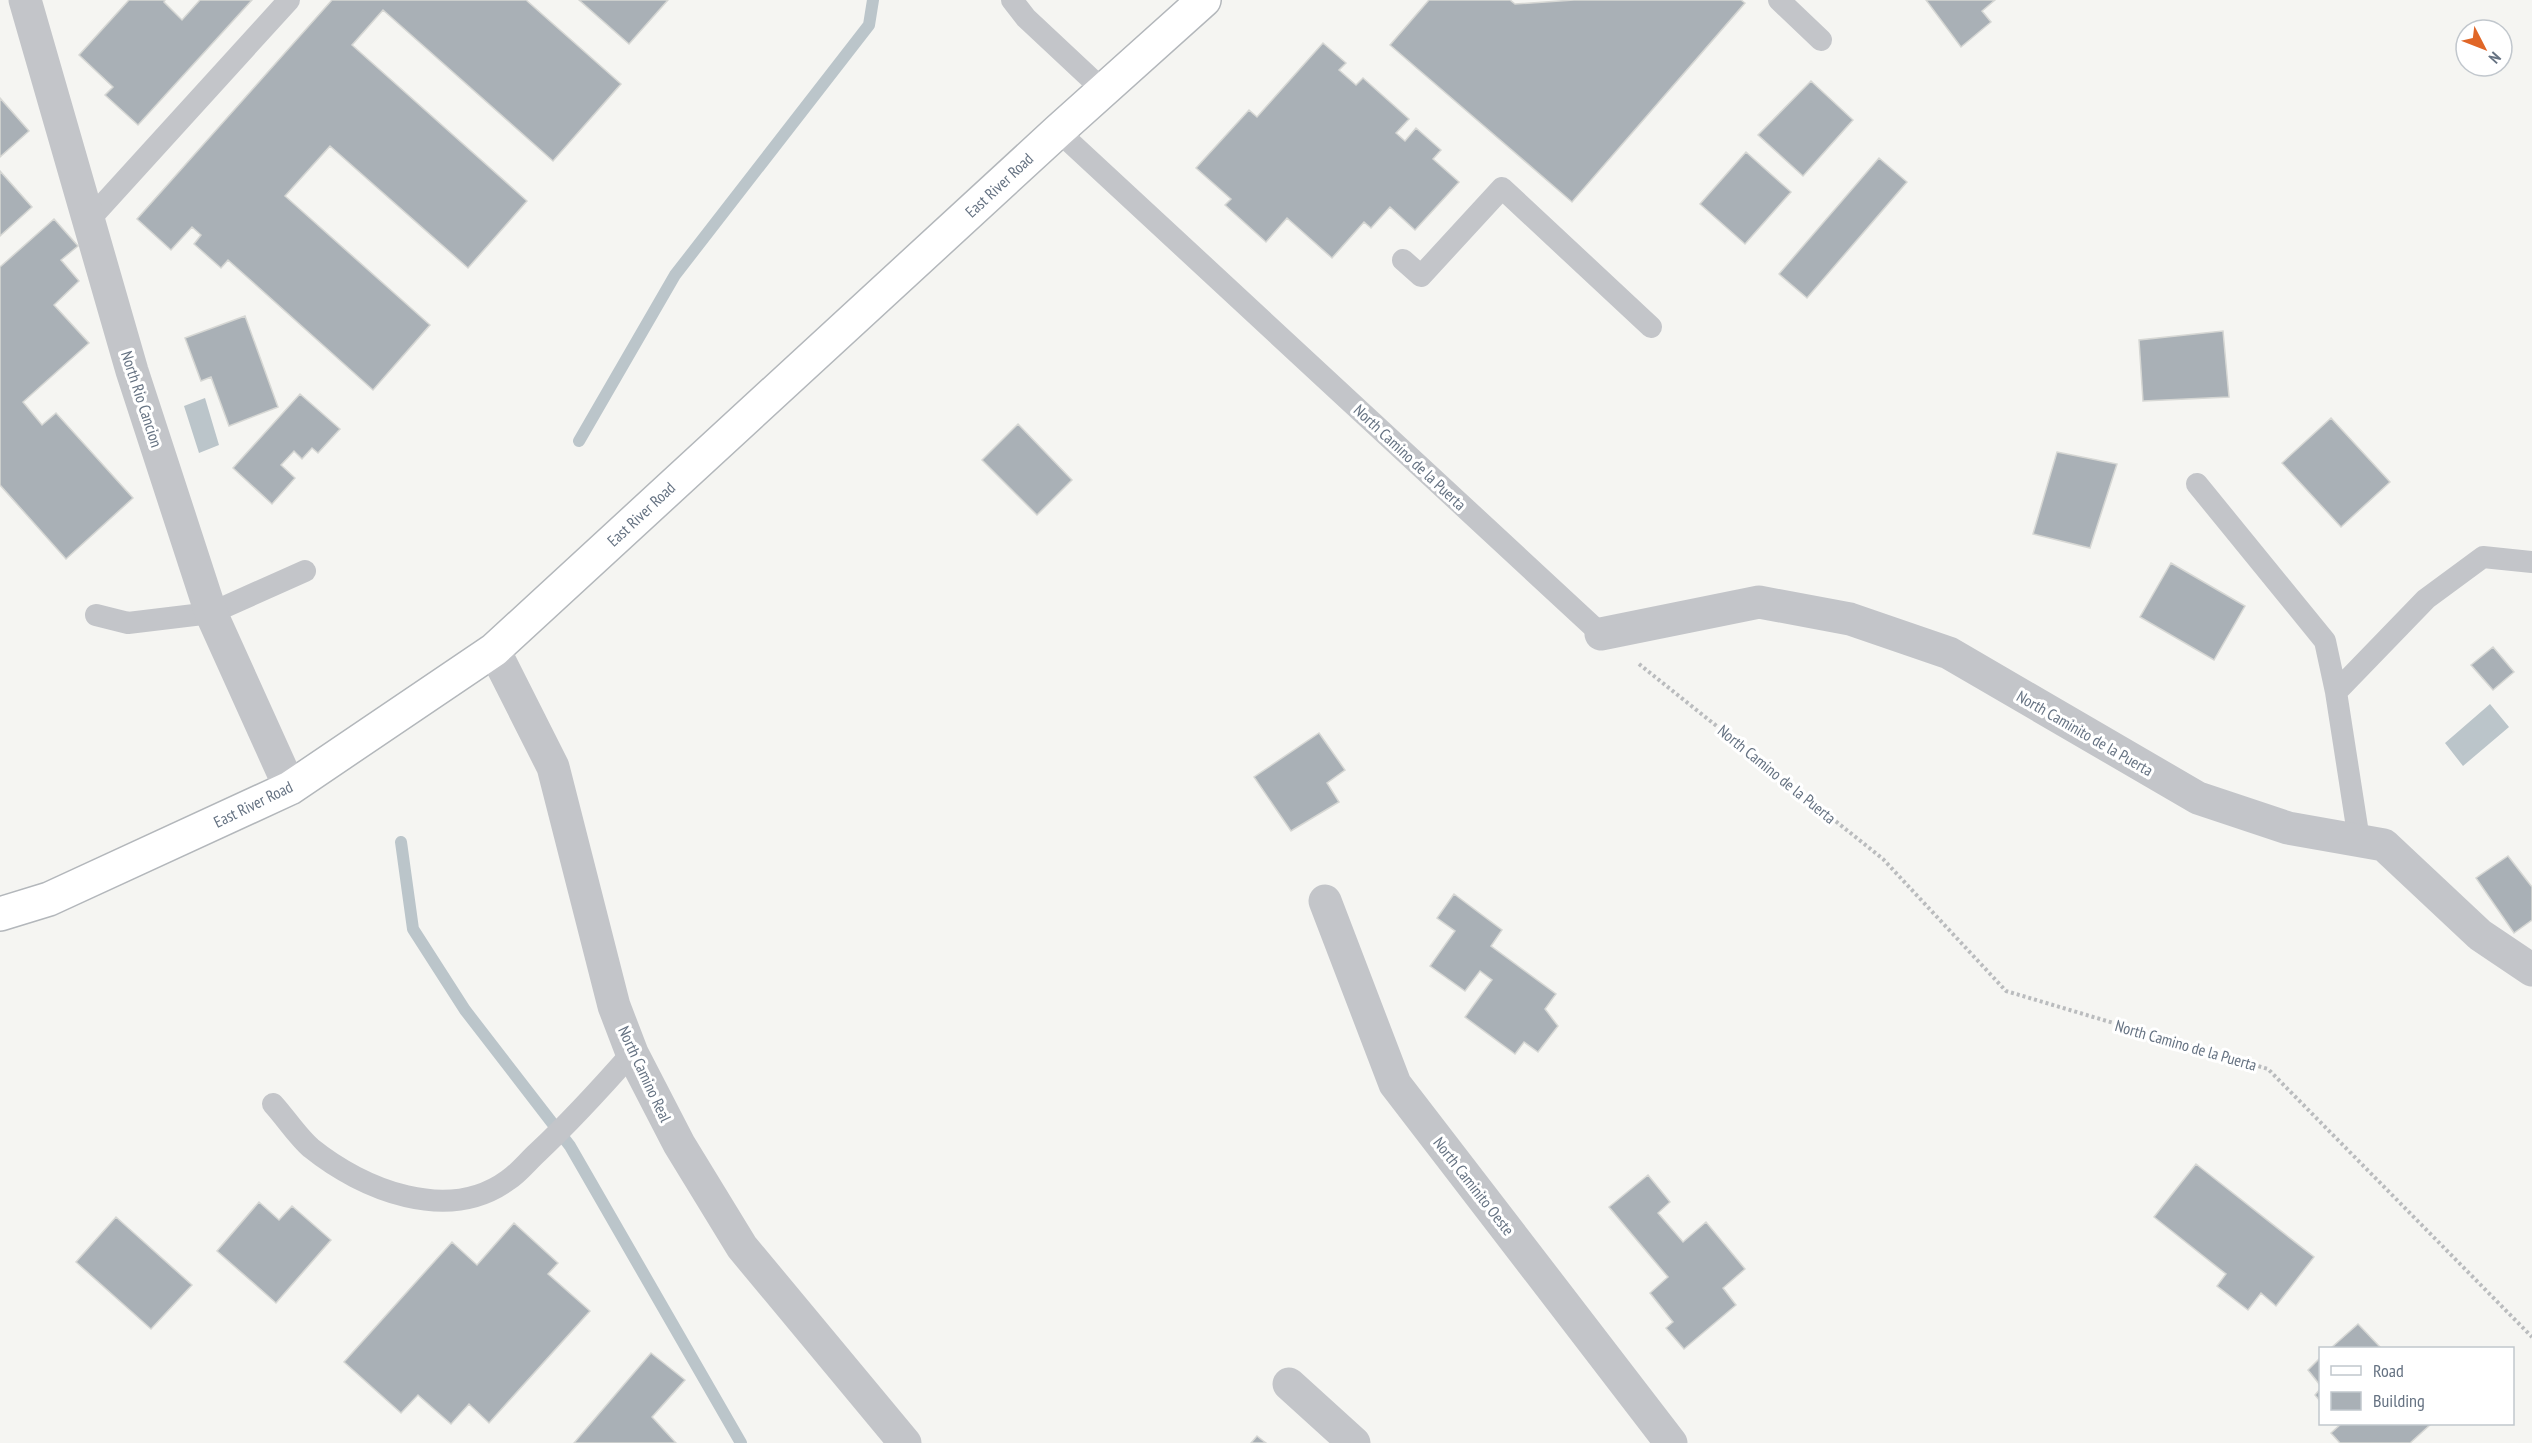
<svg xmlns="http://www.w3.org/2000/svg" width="2532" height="1443" font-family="'PT Sans Narrow',sans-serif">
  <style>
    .water { fill: #bbc5ca }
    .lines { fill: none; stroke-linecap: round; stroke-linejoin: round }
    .stream { stroke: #bbc5ca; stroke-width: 12 }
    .building { fill: #a9b0b6; stroke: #d6d7d4; stroke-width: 1.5 }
    .primary-casing { stroke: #b3b7bb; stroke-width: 36 }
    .path { stroke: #babcbe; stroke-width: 4; stroke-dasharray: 3 3; stroke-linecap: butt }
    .lane { stroke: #c3c5c9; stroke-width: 22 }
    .street { stroke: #c3c5c9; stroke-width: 33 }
    .primary { stroke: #fff; stroke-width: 33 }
    .labels { text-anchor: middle; stroke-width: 6; stroke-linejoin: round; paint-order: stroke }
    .street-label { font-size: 16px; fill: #657282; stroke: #fff }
  </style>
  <rect width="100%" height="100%" fill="#f5f5f2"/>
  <path class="water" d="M205,398L219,445L199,453L184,406Z
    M2490,704L2509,727L2463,766L2445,743Z"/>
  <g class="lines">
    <path class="stream" d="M579,441L675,275L869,25L873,0
      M401,842L413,929L465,1010L570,1146L741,1443"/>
  </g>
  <path class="building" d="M129,0H165L164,2L182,20L200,0H252L138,125L105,95L113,87L79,55Z
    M332,0H526L621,84L553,161L383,10L352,45L527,201L468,268L330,146L285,196L430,325L373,390L228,260L221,268L194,244L201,235L192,227L171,250L137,219Z
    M579,0H668L629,44Z
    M1429,0H1510L1515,4L1574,0H1741L1745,3L1572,202L1390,45Z
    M1926,0H1995L1982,11L1991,22L1961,47Z
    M1323,43L1346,63L1339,70L1356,85L1363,78L1409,119L1396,133L1405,141L1416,128L1441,150L1433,159L1459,182L1415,230L1390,207L1371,228L1364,222L1332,258L1287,218L1266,242L1225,205L1231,199L1196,168L1249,110L1257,117Z
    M1811,81L1853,120L1803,176L1758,135Z
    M0,98L29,131L0,157Z
    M1746,152L1791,192L1745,244L1700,204Z
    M1879,158L1907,182L1807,298L1779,274Z
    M0,171L32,207L0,236Z
    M54,219L78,246L61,260L79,281L54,305L89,343L23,402L42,425L56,413L133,498L66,559L0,485V267Z
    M245,316L278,407L229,426L211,377L201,381L185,338Z
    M2223,331L2229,397L2143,401L2139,340Z
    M300,394L340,429L318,453L312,448L302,459L294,451L281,465L295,478L272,504L233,468Z
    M2331,418L2390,482L2341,527L2282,463Z
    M1018,424L1072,480L1037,515L982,460Z
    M2057,452L2117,464L2090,548L2033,534Z
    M2171,563L2245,606L2214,660L2140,617Z
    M2493,647L2514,672L2493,690L2471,665Z
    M1319,733L1345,770L1327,783L1339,802L1291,831L1254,777Z
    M2508,856L2532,887V920L2514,933L2476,878Z
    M1454,894L1502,930L1491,946L1556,994L1545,1009L1558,1026L1538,1052L1524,1042L1515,1054L1465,1017L1492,980L1480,971L1465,991L1430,966L1455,931L1437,918Z
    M2196,1164L2314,1257L2276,1306L2261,1293L2248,1310L2217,1286L2226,1274L2154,1217Z
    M1648,1175L1670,1202L1658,1213L1683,1242L1706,1222L1745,1269L1723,1288L1736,1305L1684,1349L1666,1328L1673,1322L1650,1293L1668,1277L1609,1207Z
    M259,1202L279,1220L292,1206L331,1240L276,1303L217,1251Z
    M116,1217L192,1285L151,1329L76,1262Z
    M514,1223L558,1263L548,1274L590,1311L489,1423L469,1404L451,1424L418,1395L401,1413L344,1362L452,1242L477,1265Z
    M2358,1324L2381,1348H2331Z
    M651,1353L685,1380L652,1417L676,1443H574Z
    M2320,1358V1385L2308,1370Z
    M2320,1389V1401L2315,1395Z
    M2341,1424H2431L2410,1443H2340L2331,1433Z
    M1257,1436L1266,1443H1251Z"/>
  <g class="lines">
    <defs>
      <path id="primary" d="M0,914L49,899L290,788L494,650L1058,131L1204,0"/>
    </defs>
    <use href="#primary" class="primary-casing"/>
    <path class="path" d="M1639,664L1883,859L2006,991L2268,1069L2532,1337"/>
    <path class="lane" d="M1012,0L1026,18L1104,91
      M1779,0L1821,40
      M1058,131L1601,634
      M88,221L289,0
      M1403,260L1421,276L1502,188L1651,327
      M2197,484L2325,641L2336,692L2359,840
      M96,615L128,623L211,613L305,571
      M2336,692L2426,599L2483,557L2532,562
      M273,1104C285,1117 298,1137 311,1148C363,1190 448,1224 508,1180C519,1173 528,1161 538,1152C571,1121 602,1087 632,1053"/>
    <path class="street" d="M25,0L132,371L211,613L290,788
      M1601,634L1759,602L1850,619L1949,653L2198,798L2288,828L2384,845L2480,935L2532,970
      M494,650L553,767L614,1006L632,1053L679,1144L742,1247L905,1443
      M1325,901L1395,1084L1671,1443
      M1289,1384L1354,1443"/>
    <use href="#primary" class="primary"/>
  </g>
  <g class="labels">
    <g class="street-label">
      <text transform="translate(999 185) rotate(-43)" y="6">East River Road</text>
      <text transform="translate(142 399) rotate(72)" y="6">North Rio Cancion</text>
      <text transform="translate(1410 457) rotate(43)" y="6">North Camino de la Puerta</text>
      <text transform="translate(641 514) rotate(-43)" y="6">East River Road</text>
      <text transform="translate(2085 733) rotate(30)" y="6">North Caminito de la Puerta</text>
      <text transform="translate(1777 774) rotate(39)" y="6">North Camino de la Puerta</text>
      <text transform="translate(253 804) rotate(-26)" y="6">East River Road</text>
      <text transform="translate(2186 1045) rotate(16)" y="6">North Camino de la Puerta</text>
      <text transform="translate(645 1074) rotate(65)" y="6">North Camino Real</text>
      <text transform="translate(1474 1186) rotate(52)" y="6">North Caminito Oeste</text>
    </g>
  </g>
  <rect x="2319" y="1347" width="195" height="78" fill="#ffffff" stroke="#c1c7cd" stroke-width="1.5"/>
  <rect x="2331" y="1366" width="30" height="9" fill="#ffffff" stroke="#c1c7cd" stroke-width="1.5"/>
  <text x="2373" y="1377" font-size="18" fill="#657282">Road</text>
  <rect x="2331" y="1392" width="30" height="18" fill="#a9b0b6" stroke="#c1c7cd" stroke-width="1.5"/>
  <text x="2373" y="1407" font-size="18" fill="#657282">Building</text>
  <g transform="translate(2484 48) rotate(132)"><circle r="28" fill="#ffffff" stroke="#c1c7cd" stroke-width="1.5"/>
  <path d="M0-4.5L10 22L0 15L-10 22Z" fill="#e06627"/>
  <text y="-9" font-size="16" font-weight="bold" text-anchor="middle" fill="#657282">N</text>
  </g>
</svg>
